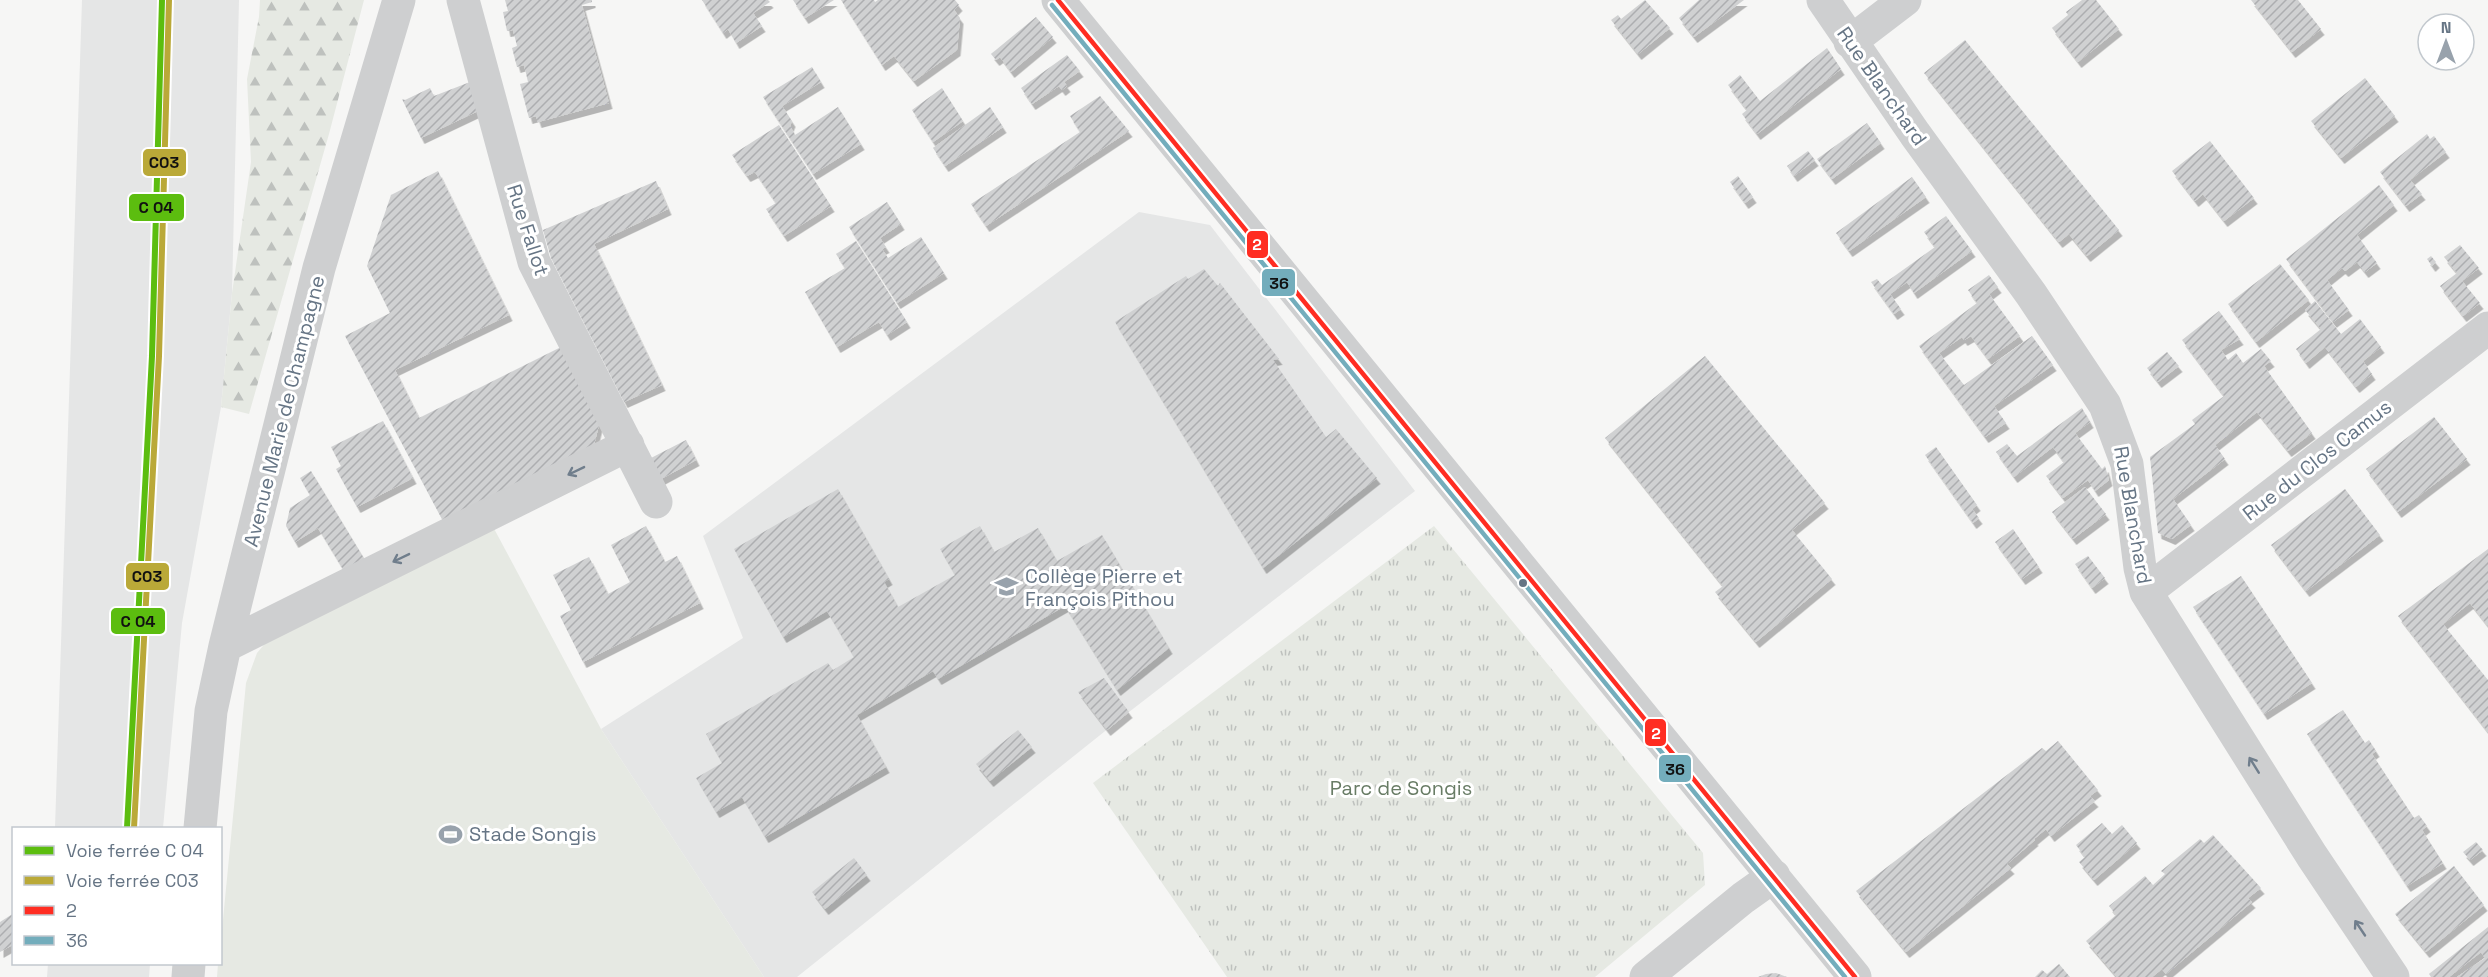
<svg xmlns="http://www.w3.org/2000/svg" width="2488" height="977" font-family="'Space Grotesk',sans-serif">
  <style>
    .built { fill: #e5e6e6 }
    .forest { fill: url(#forest-firs) }
    .park { fill: url(#park-tufts) }
    .pitch { fill: #e6e9e3 }
    .building { fill: url(#building-hatch); filter: url(#shadow) }
    .lines { fill: none; stroke-linecap: round; stroke-linejoin: round }
    .minor { stroke: #cecfd0; stroke-width: 33 }
    .bus-1-casing { stroke: #fff; stroke-width: 9 }
    .bus-2-casing { stroke: #fff; stroke-width: 9 }
    .bus-1 { stroke: #ff2d22; stroke-width: 4.5 }
    .bus-2 { stroke: #73adbc; stroke-width: 4.5 }
    .rail-1-casing { stroke: #fff; stroke-width: 10 }
    .rail-2-casing { stroke: #fff; stroke-width: 10 }
    .rail-1 { stroke: #5cbd0f; stroke-width: 6 }
    .rail-2 { stroke: #baa938; stroke-width: 6 }
    .oneway { stroke: #707e8c }
    .bus-dot { fill: #667585; stroke: #fff; stroke-width: 2 }
    .labels { text-anchor: middle; stroke-width: 6; stroke-linejoin: round; paint-order: stroke }
    .street-label { font-size: 20px; fill: #667585; stroke: #fff }
    .poi-label { font-size: 20px; fill: #667585; stroke: #fff; text-anchor: start }
    .park-label { font-size: 20px; fill: #687c65; stroke: #fff }
    .line-badge { stroke: #fff; stroke-width: 2 }
    .badge-label { font-size: 16px; text-anchor: middle; font-weight: bold; fill: #fff }
    .pale-badge-label { font-size: 16px; text-anchor: middle; font-weight: bold; fill: #111 }
  </style>
  <defs>
    <pattern id="forest-firs" width="22" height="20" patternUnits="userSpaceOnUse" patternTransform="scale(1.5)"><rect width="22" height="20" fill="#e6e9e3"/><path d="M5 1l3.5 6h-7zM16 11l3.5 6h-7z" fill="#bec1be"/></pattern>
    <pattern id="park-tufts" width="24" height="20" patternUnits="userSpaceOnUse" patternTransform="scale(1.5)"><rect width="24" height="20" fill="#e6e9e3"/><path d="M3 7l-1-3M5 7V3M7 7l1-3M15 17l-1-3M17 17v-4M19 17l1-3" fill="none" stroke="#bec1be"/></pattern>
    <pattern id="building-hatch" width="6" height="6" patternUnits="userSpaceOnUse" patternTransform="scale(1.5)"><rect width="6" height="6" fill="#d0d1d2"/><path d="M-1 1l2-2M0 6l6-6M5 7l2-2" fill="none" stroke="#adaeb0"/></pattern>
    <filter id="shadow"><feDropShadow dx="3.5" dy="6" stdDeviation="0" flood-color="#0004"/></filter>
  </defs>
  <rect width="100%" height="100%" fill="#f6f6f5"/>
  <path class="built" d="M82,0H239L232,293L221,407L182,623L163,828H55Z
    M1139,212L1210,225L1415,491L1129,712L797,977H764L601,729L743,638L703,536Z
    M48,964H150L149,977H47Z"/>
  <path class="forest" d="M260,0H364L329,134L249,414L221,407L232,293L251,162L247,79L259,17Z"/>
  <path class="park" d="M1434,526L1703,853L1705,885L1595,977H1227L1093,783Z"/>
  <path class="pitch" d="M491,523L601,729L764,977H217L218,964H220L221,940L246,683L257,653L273,634Z"/>
  <path class="building" d="M505,0H592V2L582,5L609,103L538,122L536,116L529,118L520,84L528,82L524,65L517,67L512,48L517,46L513,30L507,31L503,12L508,11Z
    M702,0H768L770,2L753,13L762,26L736,43L728,29L723,33Z
    M793,0H834L805,18Z
    M841,0H874L875,2L878,0H955L959,5L954,10L960,18L957,50L914,81L894,56L882,65Z
    M1645,0L1670,28L1638,54L1611,20L1618,15L1621,19Z
    M1699,0H1744L1694,37L1679,18Z
    M2082,0H2096L2119,29L2078,62L2052,28L2068,15L2066,12Z
    M2251,0H2298L2321,29L2292,52Z
    M1036,17L1053,37L1011,72L1000,57L996,60L991,54Z
    M1965,40L2119,230L2087,256L2069,234L2059,242L1924,73Z
    M1827,48L1841,69L1757,134L1742,114L1747,110L1728,85L1740,75L1760,101Z
    M1067,55L1080,71L1064,82L1067,86L1062,90L1059,86L1032,104L1021,88Z
    M812,67L821,82L782,106L792,121L790,126L795,135L838,107L861,144L813,174L763,97Z
    M2365,78L2395,116L2341,158L2311,121Z
    M470,82L478,111L421,138L402,99L405,100L430,88L434,96Z
    M942,88L963,121L933,142L912,110Z
    M1100,96L1129,131L986,226L971,204L1080,132L1070,116Z
    M990,107L1003,127L945,166L933,148Z
    M1867,123L1881,143L1832,179L1817,159Z
    M779,125L831,206L784,236L766,209L776,203L755,172L747,176L732,155Z
    M2427,134L2430,139L2434,136L2446,152L2410,180L2422,194L2406,206L2380,172Z
    M2210,141L2254,198L2224,221L2203,194L2195,201L2172,171Z
    M1808,151L1815,160L1794,176L1787,166Z
    M438,171L509,315L395,370L419,418L561,347L599,425L594,445L443,521L345,336L390,313L367,266L391,195Z
    M1738,176L1753,197L1745,203L1730,182Z
    M1912,177L1926,197L1849,251L1836,233Z
    M656,181L668,209L594,244L662,385L624,402L551,258L543,230Z
    M2379,185L2394,205L2357,235L2377,263L2365,272L2357,262L2345,271L2342,268L2327,280L2349,310L2333,322L2286,259Z
    M887,202L901,224L880,238L886,247L882,249L888,258L921,237L944,273L897,303L849,227Z
    M1946,216L1972,251L1914,293L1907,282L1890,294L1901,309L1894,314L1871,282L1877,279L1882,285L1935,247L1924,232Z
    M856,241L907,322L887,335L879,322L837,347L805,292L845,268L836,254Z
    M2460,245L2479,268L2462,281L2480,303L2463,316L2440,286L2457,273L2444,257Z
    M2431,256L2436,262L2432,266L2427,259Z
    M2280,264L2309,300L2256,342L2228,304Z
    M1204,269L1218,286L1220,283L1279,359L1273,360L1326,437L1336,429L1377,478L1263,568L1115,322L1186,276L1188,279Z
    M1989,275L1998,287L1989,294L2020,336L1988,359L1971,336L1964,340L1962,337L1939,353L1964,385L2032,336L2053,365L1994,406L2006,423L1985,437L1919,346L1977,303L1968,290Z
    M2315,301L2341,334L2360,319L2381,347L2363,361L2372,374L2356,387L2325,347L2306,363L2296,349L2321,329L2305,310Z
    M2219,311L2240,339L2221,350L2228,360L2236,353L2243,363L2261,349L2271,361L2264,366L2312,433L2288,451L2257,412L2215,445L2225,459L2173,499L2191,525L2172,539L2158,533L2150,457L2195,424L2192,420L2224,396L2182,340Z
    M2167,352L2179,366L2158,382L2147,368Z
    M1705,356L1825,503L1792,530L1832,579L1756,642L1715,592L1723,586L1605,438Z
    M2082,408L2090,422L2075,433L2102,469L2105,466L2109,480L2095,491L2088,480L2063,498L2046,476L2064,462L2053,447L2014,477L1996,452L2007,444L2017,456Z
    M2434,417L2467,459L2398,512L2366,469Z
    M383,421L413,478L357,507L336,469L341,466L331,447Z
    M686,440L696,460L661,479L651,458Z
    M1936,447L1977,505L1972,509L1979,518L1973,523L1925,455Z
    M311,471L365,560L344,571L318,528L295,542L286,526L290,508L310,495L300,478Z
    M2085,487L2106,514L2073,539L2052,512Z
    M838,489L889,579L884,582L898,607L955,575L940,549L980,526L994,552L1038,528L1057,561L1102,535L1169,648L1117,690L1065,606L938,679L933,671L857,715L886,767L765,837L742,797L716,812L696,778L722,763L706,734L828,663L833,670L854,657L827,611L783,637L734,549Z
    M2345,489L2380,535L2306,591L2271,545Z
    M646,526L665,562L677,556L700,603L583,662L560,616L571,610L553,575L589,557L608,594L630,582L611,545Z
    M2013,529L2039,567L2022,579L1995,542Z
    M2488,549V626L2470,603L2443,624L2488,680V732L2398,616Z
    M2088,556L2105,578L2092,588L2075,564Z
    M2241,576L2312,683L2264,714L2193,607Z
    M1104,678L1129,712L1107,730L1078,692Z
    M2343,710L2365,743L2369,740L2376,751L2372,754L2414,818L2419,815L2427,826L2422,830L2443,863L2407,886L2307,734Z
    M1018,730L1032,747L990,781L976,764Z
    M2058,741L2098,790L2090,796L2095,801L2051,836L2046,829L2034,839L2035,840L2007,864L2011,868L1906,952L1856,891L2042,748L2046,751Z
    M2102,823L2112,834L2122,825L2137,843L2094,880L2079,862L2085,857L2076,845Z
    M2213,835L2261,888L2248,898L2252,902L2166,974L2162,969L2152,977H2117L2086,941L2116,915L2109,906L2145,876L2153,885L2165,874L2161,871L2200,839L2204,843Z
    M2476,842L2483,850L2470,860L2463,852Z
    M854,858L867,875L825,909L812,892Z
    M2454,866L2484,905L2426,952L2395,914Z
    M14,913V944L0,952V922Z
    M2488,927V977H2457L2485,958L2481,952L2449,977H2431L2429,974Z
    M2059,964L2070,977H2035L2042,970L2047,974Z
    M1776,973L1787,977H1758L1766,974Z"/>
  <g class="lines">
    <path class="minor" d="M463,0L534,262L656,502
      M1058,0L1855,977
      M1823,0L1915,134L2031,294L2105,405L2127,464L2140,568L2146,592L2312,856L2393,977
      M1850,42L1905,0
      M2146,592L2488,328
      M225,646L628,445
      M200,828L211,711L225,646L319,268L399,0
      M188,977L189,964
      M1646,977L1743,898L1774,876"/>
    <defs>
      <path id="bus-1" d="M1058,0L1855,977"/>
      <path id="bus-2" d="M1052,5L1845,977"/>
    </defs>
    <use href="#bus-1" class="bus-1-casing"/>
    <use href="#bus-2" class="bus-2-casing"/>
    <use href="#bus-1" class="bus-1"/>
    <use href="#bus-2" class="bus-2"/>
    <defs>
      <path id="rail-1" d="M127,828L152,356L162,0"/>
      <path id="rail-2" d="M134,828L159,356L169,0"/>
    </defs>
    <use href="#rail-1" class="rail-1-casing"/>
    <use href="#rail-2" class="rail-2-casing"/>
    <use href="#rail-1" class="rail-1"/>
    <use href="#rail-2" class="rail-2"/>
  </g>
  <defs><path id="oneway-shaft" d="M-6 0H5M1.5-3L5.5 0L1.5 3" fill="none" stroke-width="1.6" stroke-linecap="round" stroke-linejoin="round" transform="scale(1.5)"/></defs>
  <g class="oneway">
    <use href="#oneway-shaft" transform="translate(576 471) rotate(154)"/>
    <use href="#oneway-shaft" transform="translate(401 558) rotate(154)"/>
    <use href="#oneway-shaft" transform="translate(2254 765) rotate(-122)"/>
    <use href="#oneway-shaft" transform="translate(2360 928) rotate(-124)"/>
  </g>
  <defs>
    <symbol id="school-bare" viewBox="-9 -9 18 18"><path d="M0-5L7-2L0 1L-7-2ZM-4 1L0 2.5L4 1V4Q0 6-4 4Z" fill="#98a2ac" stroke="#fff" stroke-width="2.5" paint-order="stroke"/></symbol>
    <symbol id="stadium-bare" viewBox="-9 -9 18 18"><path d="M0-5a6.5 5 0 1 0 0 10a6.5 5 0 1 0 0-10ZM-3.5-1.8h7v3.6h-7Z" fill="#98a2ac" stroke="#fff" stroke-width="2.5" paint-order="stroke"/></symbol>
  </defs>
  <g fill-rule="evenodd">
    <use href="#school-bare" x="990" y="570" width="33" height="33"/>
    <use href="#stadium-bare" x="434" y="818" width="33" height="33"/>
  </g>
  <circle class="bus-dot" cx="1523" cy="583" r="5"/>
  <g class="labels">
    <g class="street-label">
      <text transform="translate(1882 86) rotate(55)" y="7">Rue Blanchard</text>
      <text transform="translate(528 230) rotate(72)" y="7">Rue Fallot</text>
      <text transform="translate(284 411) rotate(-76)" y="7">Avenue Marie de Champagne</text>
      <text transform="translate(2317 460) rotate(-38)" y="7">Rue du Clos Camus</text>
      <text transform="translate(2133 515) rotate(80)" y="7">Rue Blanchard</text>
    </g>
    <g class="poi-label">
      <text x="1025" y="583">Collège Pierre et<tspan x="1025" dy="23">François Pithou</tspan></text>
      <text x="469" y="841">Stade Songis</text>
    </g>
    <g class="park-label">
      <text x="1401" y="795">Parc de Songis</text>
    </g>
  </g>
  <g class="line-badge">
    <rect x="142" y="148" width="45" height="29" rx="6" fill="#baa938"/>
    <rect x="128" y="193" width="57" height="29" rx="6" fill="#5cbd0f"/>
    <rect x="1246" y="230" width="23" height="29" rx="6" fill="#ff2d22"/>
    <rect x="1261" y="268" width="35" height="29" rx="6" fill="#73adbc"/>
    <rect x="125" y="562" width="45" height="29" rx="6" fill="#baa938"/>
    <rect x="110" y="607" width="56" height="28" rx="6" fill="#5cbd0f"/>
    <rect x="1644" y="718" width="23" height="29" rx="6" fill="#ff2d22"/>
    <rect x="1658" y="754" width="34" height="29" rx="6" fill="#73adbc"/>
  </g>
  <g class="badge-label">
    <text x="1257" y="250">2</text>
    <text x="1656" y="739">2</text>
  </g>
  <g class="pale-badge-label">
    <text x="164" y="168">C03</text>
    <text x="156" y="213">C 04</text>
    <text x="1279" y="289">36</text>
    <text x="147" y="582">C03</text>
    <text x="138" y="627">C 04</text>
    <text x="1675" y="775">36</text>
  </g>
  <rect x="12" y="827" width="210" height="138" fill="#ffffff" stroke="#c2c8ce" stroke-width="1.5"/>
  <rect x="24" y="846" width="30" height="9" fill="#5cbd0f" stroke="#c2c8ce" stroke-width="1.5"/>
  <text x="66" y="857" font-size="18" fill="#667585">Voie ferrée C 04</text>
  <rect x="24" y="876" width="30" height="9" fill="#baa938" stroke="#c2c8ce" stroke-width="1.5"/>
  <text x="66" y="887" font-size="18" fill="#667585">Voie ferrée C03</text>
  <rect x="24" y="906" width="30" height="9" fill="#ff2d22" stroke="#c2c8ce" stroke-width="1.5"/>
  <text x="66" y="917" font-size="18" fill="#667585">2</text>
  <rect x="24" y="936" width="30" height="9" fill="#73adbc" stroke="#c2c8ce" stroke-width="1.5"/>
  <text x="66" y="947" font-size="18" fill="#667585">36</text>
  <g transform="translate(2446 42)"><circle r="28" fill="#ffffff" stroke="#c2c8ce" stroke-width="1.5"/>
  <path d="M0-4.5L10 22L0 15L-10 22Z" fill="#98a2ac"/>
  <text y="-9" font-size="16" font-weight="bold" text-anchor="middle" fill="#667585">N</text>
  </g>
</svg>
